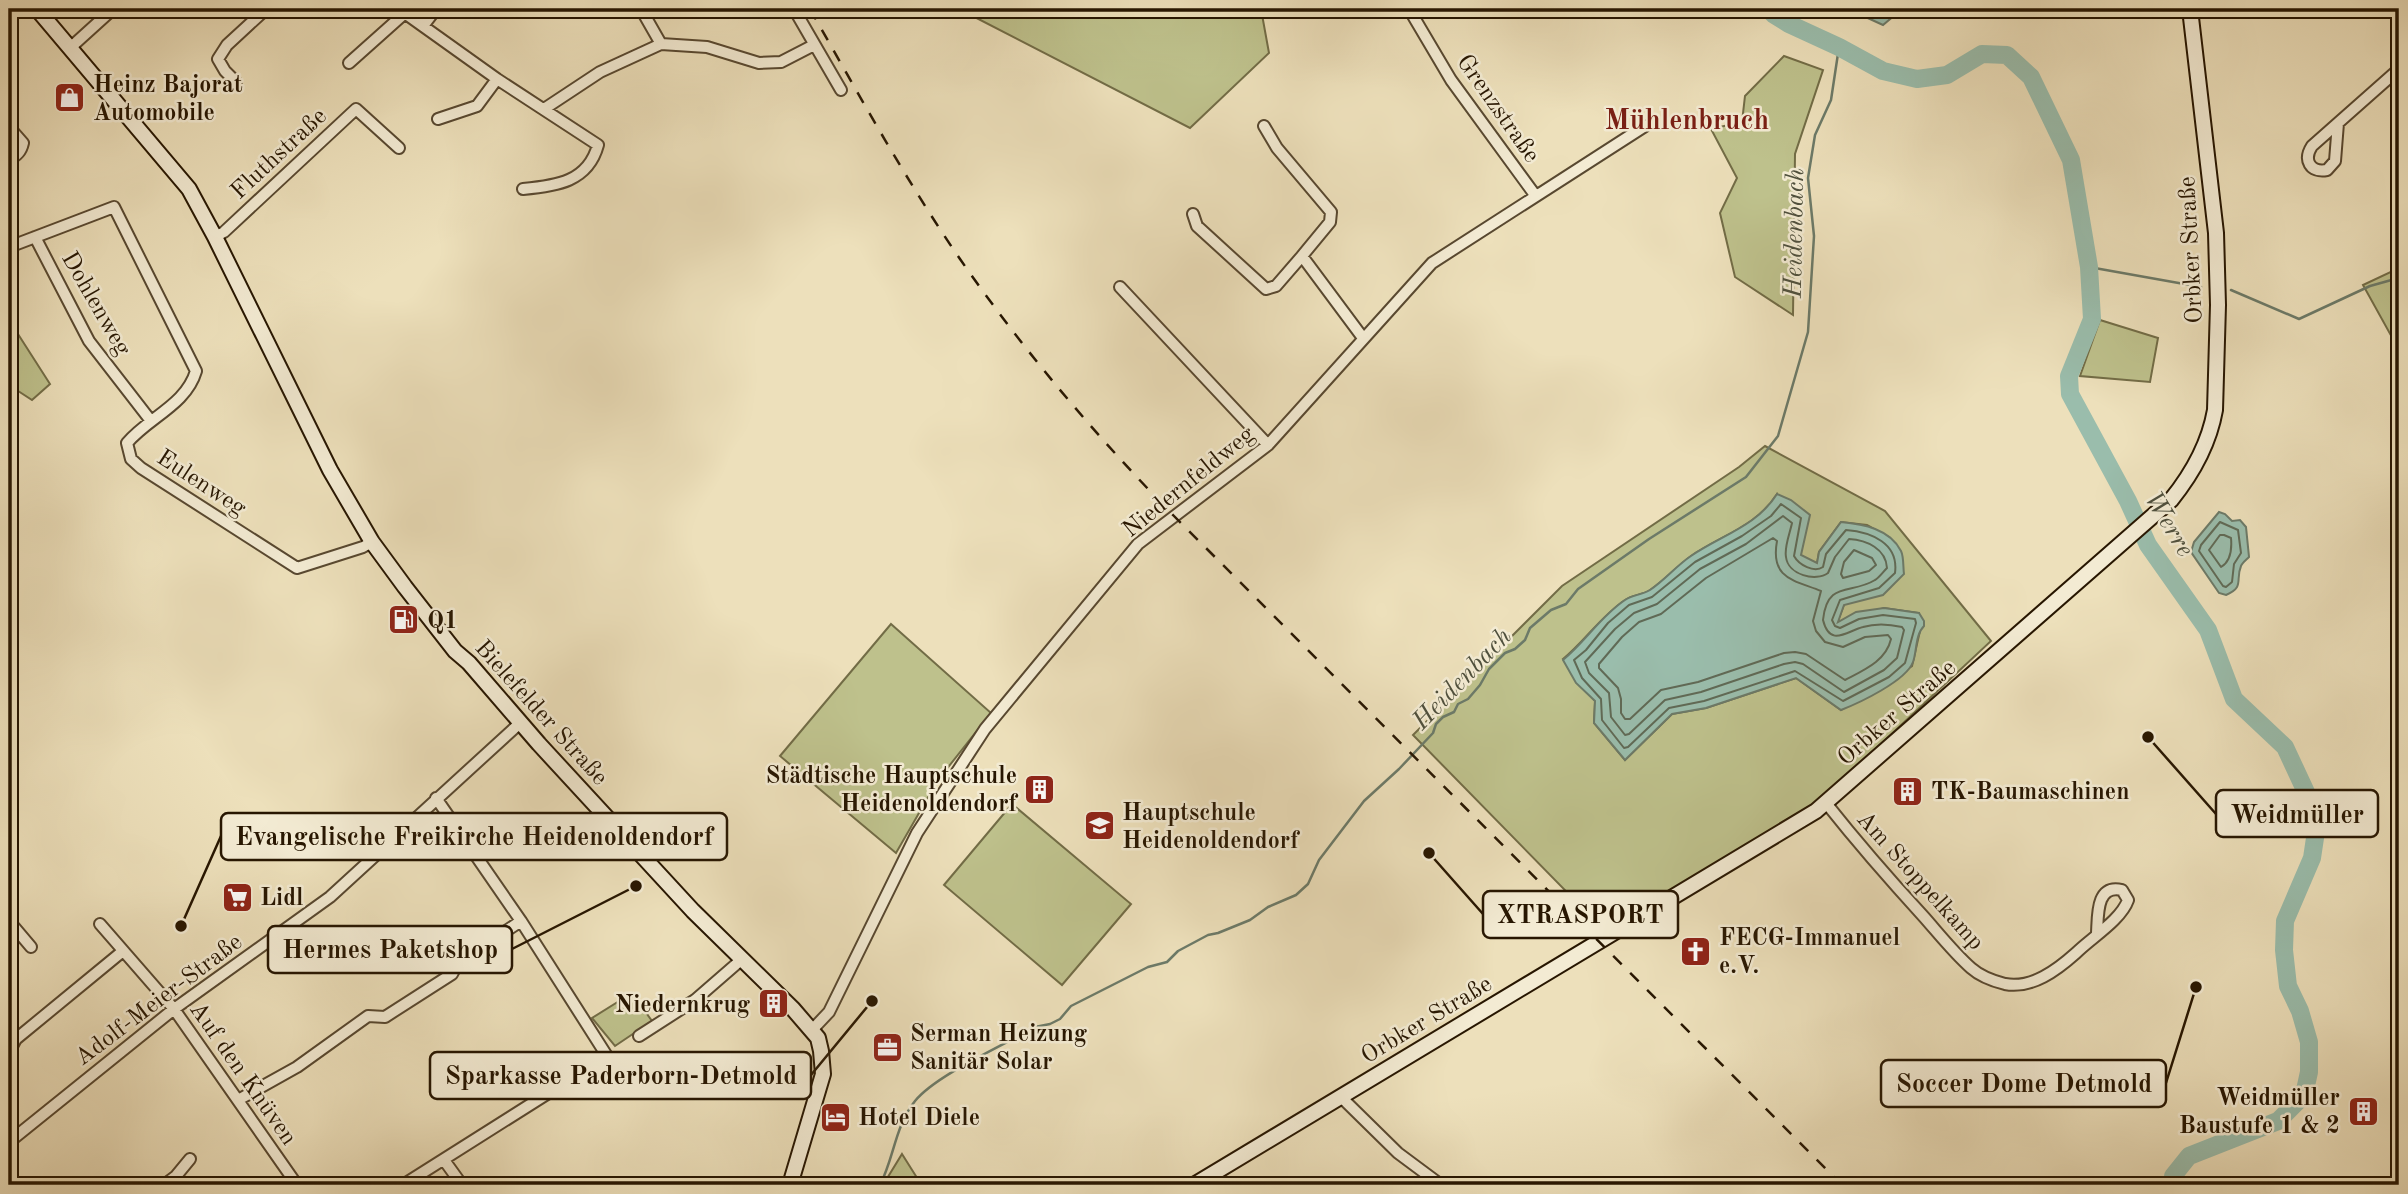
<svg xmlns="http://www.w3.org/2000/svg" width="2408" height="1194" font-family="'Old Standard TT',serif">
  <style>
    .green { fill: #bec18c; stroke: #726c46; stroke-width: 2; fill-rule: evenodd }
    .water { fill: #9abdac; stroke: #6c7a68; stroke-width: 2 }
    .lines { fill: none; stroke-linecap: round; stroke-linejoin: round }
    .shore { stroke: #606a56; stroke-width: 2 }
    .stream { stroke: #6c7a68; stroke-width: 2.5 }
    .river { stroke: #9abdac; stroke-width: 18 }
    .street-casing { stroke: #584830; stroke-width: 14 }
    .secondary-casing { stroke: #271601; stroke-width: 18 }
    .street { stroke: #f3ebd3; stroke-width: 10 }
    .secondary { stroke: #f3ebd3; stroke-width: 14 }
    .rail { stroke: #271601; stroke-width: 2.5; stroke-dasharray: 12 12; stroke-linecap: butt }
    .labels { text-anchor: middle; stroke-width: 5; stroke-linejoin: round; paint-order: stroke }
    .poi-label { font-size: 24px; font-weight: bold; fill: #271601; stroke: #f3ebd3; text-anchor: start }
    .street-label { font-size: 24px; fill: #271601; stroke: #f3ebd3 }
    .water-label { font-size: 26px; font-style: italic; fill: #4f503d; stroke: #f3ebd3 }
    .quarter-label { font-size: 28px; font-weight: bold; fill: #7a1f14; stroke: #f3ebd3 }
    .leader { fill: none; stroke: #271601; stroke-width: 2.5 }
    .callout-dot { fill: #271601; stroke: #f3ebd3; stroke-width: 2.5 }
    .callout { fill: #f3ebd3; stroke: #271601; stroke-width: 2.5 }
    .callout-label { font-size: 26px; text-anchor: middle; font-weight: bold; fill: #271601 }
  </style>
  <rect width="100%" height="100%" fill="#ede0bb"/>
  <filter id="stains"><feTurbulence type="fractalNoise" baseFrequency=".00286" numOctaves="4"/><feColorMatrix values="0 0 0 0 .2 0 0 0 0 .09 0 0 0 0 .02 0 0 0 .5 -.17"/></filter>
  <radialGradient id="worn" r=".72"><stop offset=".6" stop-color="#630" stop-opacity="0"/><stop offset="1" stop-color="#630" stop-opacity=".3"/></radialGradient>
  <path class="green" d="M959,9H1261L1269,53L1190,128Z
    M1784,56L1823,70L1795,154L1793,315L1735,277L1720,213L1737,178L1711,129L1742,122L1745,96Z
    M2399,268V350L2363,285Z
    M9,320L50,384L32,400L9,385Z
    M2100,320L2158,338L2150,382L2080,376Z
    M1765,446L1885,511L1991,641L1823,798L1605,931L1413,735L1562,586L1739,467ZM1777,494L1801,556L1817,564L1819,552L1841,522L1867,525L1889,537L1844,605L1837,623L1884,608L1919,613L1920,631L1912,666L1841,710L1796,678L1706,708L1672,714L1625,760L1594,723L1595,701L1563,659C1585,641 1601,616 1625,600C1632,595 1642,595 1650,590C1665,580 1677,566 1691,556C1722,535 1757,526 1777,494Z
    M891,624L991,713L938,780L896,853L780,756Z
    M1012,804L1131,904L1062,985L944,885Z
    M632,993L652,1021L615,1046L592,1018Z
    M902,1154L919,1181L932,1185H883Z"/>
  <path class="water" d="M1848,9H1902L1883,25Z
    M1777,494L1791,500L1810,515L1801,555L1817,563L1819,552L1841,522C1863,524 1890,529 1901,551C1904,557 1903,568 1904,574L1883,595L1844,605L1838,622L1856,612L1884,608L1919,613L1924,621V626C1915,635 1917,651 1913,662C1906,681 1859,703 1841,710L1796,678L1706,708L1672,714L1625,760L1594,723L1595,701L1576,683L1563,660C1585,642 1601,616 1625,600C1632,595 1642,595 1650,590C1665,580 1676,566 1691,556C1722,535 1757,526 1777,494Z
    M2219,512L2225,514L2232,521L2240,520L2246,527L2249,557C2246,560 2242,563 2241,566C2235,580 2245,587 2226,595L2219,593L2191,552L2194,542Z"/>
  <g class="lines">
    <path class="shore" d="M1781,504L1801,518L1794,556C1799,565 1814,573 1823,567L1826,554L1846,530C1871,532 1899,543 1895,573L1879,588L1840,600L1832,620L1835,626L1840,628L1859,619L1883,615L1915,619L1916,623L1905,663L1889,677L1843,701L1795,671L1704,701L1669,708L1628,747L1624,748L1602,720L1601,699L1582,678L1574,660L1586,650L1608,623L1629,605L1652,597L1695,562L1742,536L1771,516Z
      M1783,516L1792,523C1790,533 1784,547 1786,557C1788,575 1816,582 1828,573L1835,557L1849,539C1867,540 1886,549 1887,568C1883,572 1879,578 1875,580C1851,595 1827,580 1823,620C1830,648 1847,631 1863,627C1876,623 1889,624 1902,627L1904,630L1897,658L1884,670L1844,692L1803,664L1795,662L1784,664L1701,692L1665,700L1629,734L1625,735L1611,717L1609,693L1589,673L1585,662L1615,629L1634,613L1657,604L1700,569L1746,544Z
      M2220,522L2238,530L2241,553L2234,564L2232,582L2226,587L2223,586L2199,551L2201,545Z
      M2224,535L2231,538C2232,549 2231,561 2221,567L2209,550L2220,535Z
      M1773,538L1777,541C1770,579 1794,580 1821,591L1813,621L1816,631L1825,642L1843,647L1865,637L1888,635L1891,639C1886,661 1864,670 1845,680L1806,654L1795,652L1784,653L1698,682L1661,690L1630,719H1625L1621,713V699L1618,688L1599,668V664L1622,637L1639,622L1661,614L1706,578Z
      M1854,550L1872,558L1876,565L1869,571L1843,578L1841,574L1844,562Z"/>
    <path class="stream" d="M2089,267L2201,287
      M2231,290L2299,319L2370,286L2395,279
      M880,1185C894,1158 895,1126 915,1101C936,1075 1004,1045 1035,1027L1050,1024L1060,1019L1071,1006L1148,967L1167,962L1178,951L1208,935L1218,933L1250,920L1268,907L1296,895L1308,884L1319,860L1364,801L1399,769L1433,733L1436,724L1443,717L1454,712L1458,704L1468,699L1480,685L1489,669L1505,653L1515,649L1525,640L1530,628L1551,610L1566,604L1578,589L1649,539L1746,477L1778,436L1808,332L1814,236L1808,178L1815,135L1831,100L1839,47"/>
    <path class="river" d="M1769,9L1773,14L1789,24L1839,47L1883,71L1917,79L1947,75L1982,54L2007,55L2031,77L2071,160L2089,267L2092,319L2069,376L2070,394L2128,501L2148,545L2208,630L2234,699L2285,747L2318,818L2312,858L2285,921L2284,950L2288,986L2300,1011L2309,1042V1072L2304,1095L2278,1121L2189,1156L2173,1176V1185"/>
    <defs>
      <path id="street" d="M399,9L497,79L598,145C588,182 556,186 523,189
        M641,9L661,44
        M794,9L841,90
        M1409,9L1451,80L1535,195
        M423,26L436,9
        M70,48L113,9
        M349,63L405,13
        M236,82L225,71L218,59L227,45L266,9
        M544,109L600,72L661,44L707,47L759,63L781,62L814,45
        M438,119L477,106L497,79
        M2338,123L2335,161L2327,170C2310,173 2303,160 2312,146L2399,69
        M1264,126L1277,148L1331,212L1330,222L1302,256L1363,338
        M9,127L23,143C21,152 17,156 9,159
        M1193,214L1197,226L1266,289L1276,286L1302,256
        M35,237L89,341L151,421
        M215,237L224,232L356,109L399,148
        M9,247L114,207L196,371C186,405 149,417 127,443L131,459L141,468L297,568L363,547L372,542
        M1120,287L1268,445
        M1826,803C1857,842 1890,880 1924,917C1939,934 1954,953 1971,968C1980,976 1993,981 2005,984C2032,989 2057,970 2076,953C2091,938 2121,920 2128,900L2122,890C2096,884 2098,915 2097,933
        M9,921L31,947
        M100,924L174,1009L297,1185
        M812,1030L829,1012L917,833L985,729L1138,544L1268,445L1432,263L1645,126
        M639,1036L695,1000L741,960
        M9,1052L16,1039L123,951
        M1341,1097L1398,1153L1441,1185
        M238,1100L297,1067L368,1016L385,1017L452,974L458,963L521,921
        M9,1142L174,1009L330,897L520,723
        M444,1160L462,1185
        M164,1185L176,1176L190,1159
        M403,1185L607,1056L521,921L436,798"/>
      <path id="secondary" d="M37,9L189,189L215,237L330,470L372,542L405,587L455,651L469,663L539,744L693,911L793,1009L818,1038L821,1051L823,1074L790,1185
        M1194,1185L1816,811L2171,500C2192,474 2209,444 2215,410L2218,305L2216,233L2190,9"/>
    </defs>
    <use href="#street" class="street-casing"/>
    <use href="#secondary" class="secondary-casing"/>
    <use href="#street" class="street"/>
    <use href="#secondary" class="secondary"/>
    <path class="rail" d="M810,9C858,93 905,179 960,259C1024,351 1096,436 1174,516L1842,1185"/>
  </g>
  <defs>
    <symbol id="shop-square" viewBox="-11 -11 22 22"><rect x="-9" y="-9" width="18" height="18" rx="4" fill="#8f2418" stroke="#f3ebd3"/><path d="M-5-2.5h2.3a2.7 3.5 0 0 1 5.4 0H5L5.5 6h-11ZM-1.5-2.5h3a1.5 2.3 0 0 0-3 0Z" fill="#fff"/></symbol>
    <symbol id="fuel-square" viewBox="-11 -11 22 22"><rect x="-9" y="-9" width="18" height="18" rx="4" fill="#8f2418" stroke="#f3ebd3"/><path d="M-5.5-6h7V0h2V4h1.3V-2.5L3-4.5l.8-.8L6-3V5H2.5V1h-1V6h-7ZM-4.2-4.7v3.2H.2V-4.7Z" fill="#fff"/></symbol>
    <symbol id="building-square" viewBox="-11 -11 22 22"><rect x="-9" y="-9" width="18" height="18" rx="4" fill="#8f2418" stroke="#f3ebd3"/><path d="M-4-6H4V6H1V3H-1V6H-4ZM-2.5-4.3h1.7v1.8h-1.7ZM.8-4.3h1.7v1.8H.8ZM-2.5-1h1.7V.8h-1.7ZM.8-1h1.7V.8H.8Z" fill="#fff"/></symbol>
    <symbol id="school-square" viewBox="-11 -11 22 22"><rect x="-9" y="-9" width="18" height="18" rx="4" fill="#8f2418" stroke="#f3ebd3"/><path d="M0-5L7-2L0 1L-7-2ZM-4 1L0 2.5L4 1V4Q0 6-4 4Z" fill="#fff"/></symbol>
    <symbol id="supermarket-square" viewBox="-11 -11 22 22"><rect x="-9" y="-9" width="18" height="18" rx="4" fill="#8f2418" stroke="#f3ebd3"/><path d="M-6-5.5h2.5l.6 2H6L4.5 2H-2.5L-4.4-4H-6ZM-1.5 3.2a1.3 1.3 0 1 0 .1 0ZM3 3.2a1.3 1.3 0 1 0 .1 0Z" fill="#fff"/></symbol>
    <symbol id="church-square" viewBox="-11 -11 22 22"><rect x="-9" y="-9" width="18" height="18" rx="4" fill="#8f2418" stroke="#f3ebd3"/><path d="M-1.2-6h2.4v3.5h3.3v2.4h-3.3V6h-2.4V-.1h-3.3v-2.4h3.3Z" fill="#fff"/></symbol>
    <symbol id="office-square" viewBox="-11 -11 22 22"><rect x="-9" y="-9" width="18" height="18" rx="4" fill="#8f2418" stroke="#f3ebd3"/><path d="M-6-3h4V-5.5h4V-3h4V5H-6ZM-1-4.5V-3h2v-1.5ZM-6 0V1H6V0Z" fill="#fff"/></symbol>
    <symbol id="hotel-square" viewBox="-11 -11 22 22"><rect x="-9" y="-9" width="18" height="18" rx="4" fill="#8f2418" stroke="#f3ebd3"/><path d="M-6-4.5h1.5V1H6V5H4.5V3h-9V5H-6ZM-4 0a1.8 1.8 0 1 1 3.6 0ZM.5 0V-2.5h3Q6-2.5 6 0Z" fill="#fff"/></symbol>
  </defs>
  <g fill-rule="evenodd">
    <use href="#shop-square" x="52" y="80" width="35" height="35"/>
    <use href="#fuel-square" x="386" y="602" width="35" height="35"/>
    <use href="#building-square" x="1022" y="772" width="35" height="35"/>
    <use href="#building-square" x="1890" y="774" width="35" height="35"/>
    <use href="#school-square" x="1082" y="808" width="35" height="35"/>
    <use href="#supermarket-square" x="220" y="880" width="35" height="35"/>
    <use href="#church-square" x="1678" y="934" width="35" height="35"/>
    <use href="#building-square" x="756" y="986" width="35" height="35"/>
    <use href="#office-square" x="870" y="1030" width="35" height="35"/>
    <use href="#building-square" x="2346" y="1094" width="35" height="35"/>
    <use href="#hotel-square" x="818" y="1100" width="35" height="35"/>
  </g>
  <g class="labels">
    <g class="poi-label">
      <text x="93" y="92">Heinz Bajorat<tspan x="93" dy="28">Automobile</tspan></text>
      <text x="427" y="628">Q1</text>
      <text x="1017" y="783" text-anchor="end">Städtische Hauptschule<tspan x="1017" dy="28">Heidenoldendorf</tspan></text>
      <text x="1931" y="799">TK-Baumaschinen</text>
      <text x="1122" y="820">Hauptschule<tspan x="1122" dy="28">Heidenoldendorf</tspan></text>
      <text x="260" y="905">Lidl</text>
      <text x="1719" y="945">FECG-Immanuel<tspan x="1719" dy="28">e.V.</tspan></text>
      <text x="750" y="1012" text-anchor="end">Niedernkrug</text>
      <text x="910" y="1041">Serman Heizung<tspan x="910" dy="28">Sanitär Solar</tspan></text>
      <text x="2340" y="1105" text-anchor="end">Weidmüller<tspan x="2340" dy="28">Baustufe 1 &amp; 2</tspan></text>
      <text x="858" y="1125">Hotel Diele</text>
    </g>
    <g class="street-label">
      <text transform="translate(1499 108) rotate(55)" y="8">Grenzstraße</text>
      <text transform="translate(278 153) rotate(-43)" y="8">Fluthstraße</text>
      <text transform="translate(2190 250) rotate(-93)" y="8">Orbker Straße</text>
      <text transform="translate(97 303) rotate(60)" y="8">Dohlenweg</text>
      <text transform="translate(1188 481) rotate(-39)" y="8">Niedernfeldweg</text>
      <text transform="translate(202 482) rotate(33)" y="8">Eulenweg</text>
      <text transform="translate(542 712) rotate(48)" y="8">Bielefelder Straße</text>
      <text transform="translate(1896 712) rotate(-41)" y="8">Orbker Straße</text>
      <text transform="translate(1921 880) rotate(48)" y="8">Am Stoppelkamp</text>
      <text transform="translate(158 999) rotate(-37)" y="8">Adolf-Meier-Straße</text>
      <text transform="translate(1426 1019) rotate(-31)" y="8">Orbker Straße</text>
      <text transform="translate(244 1073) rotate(55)" y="8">Auf den Knüven</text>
    </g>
    <g class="water-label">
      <text transform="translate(1793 233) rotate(-89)" y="9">Heidenbach</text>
      <text transform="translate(2170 523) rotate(59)" y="9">Werre</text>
      <text transform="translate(1461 678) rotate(-46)" y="9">Heidenbach</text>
    </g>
    <g class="quarter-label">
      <text x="1687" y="129">Mühlenbruch</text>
    </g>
  </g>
  <path class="leader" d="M2148 737L2216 814M181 926L221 836M1429 853L1483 914M636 886L512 949M872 1001L811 1075M2196 987L2166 1083"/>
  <g class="callout-dot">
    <circle cx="2148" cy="737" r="7"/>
    <circle cx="181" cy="926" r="7"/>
    <circle cx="1429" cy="853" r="7"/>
    <circle cx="636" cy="886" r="7"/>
    <circle cx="872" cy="1001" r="7"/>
    <circle cx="2196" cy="987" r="7"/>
  </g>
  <g class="callout">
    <rect x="2216" y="790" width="162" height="47" rx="7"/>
    <rect x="221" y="813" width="506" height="47" rx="7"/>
    <rect x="1483" y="891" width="195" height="47" rx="7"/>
    <rect x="268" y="926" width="244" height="47" rx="7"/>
    <rect x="430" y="1052" width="381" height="47" rx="7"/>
    <rect x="1881" y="1060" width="285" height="47" rx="7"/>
  </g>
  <g class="callout-label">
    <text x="2297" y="823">Weidmüller</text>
    <text x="474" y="845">Evangelische Freikirche Heidenoldendorf</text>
    <text x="1580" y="923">XTRASPORT</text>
    <text x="390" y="958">Hermes Paketshop</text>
    <text x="621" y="1084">Sparkasse Paderborn-Detmold</text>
    <text x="2024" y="1092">Soccer Dome Detmold</text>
  </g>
  <rect width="2408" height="1194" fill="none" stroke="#ede0bb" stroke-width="35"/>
  <rect x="10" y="10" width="2387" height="1173" fill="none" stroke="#271601" stroke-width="3.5"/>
  <rect x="18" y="18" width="2373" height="1159" fill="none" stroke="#271601" stroke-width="2"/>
  <rect width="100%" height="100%" filter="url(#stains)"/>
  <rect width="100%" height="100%" fill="url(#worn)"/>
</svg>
